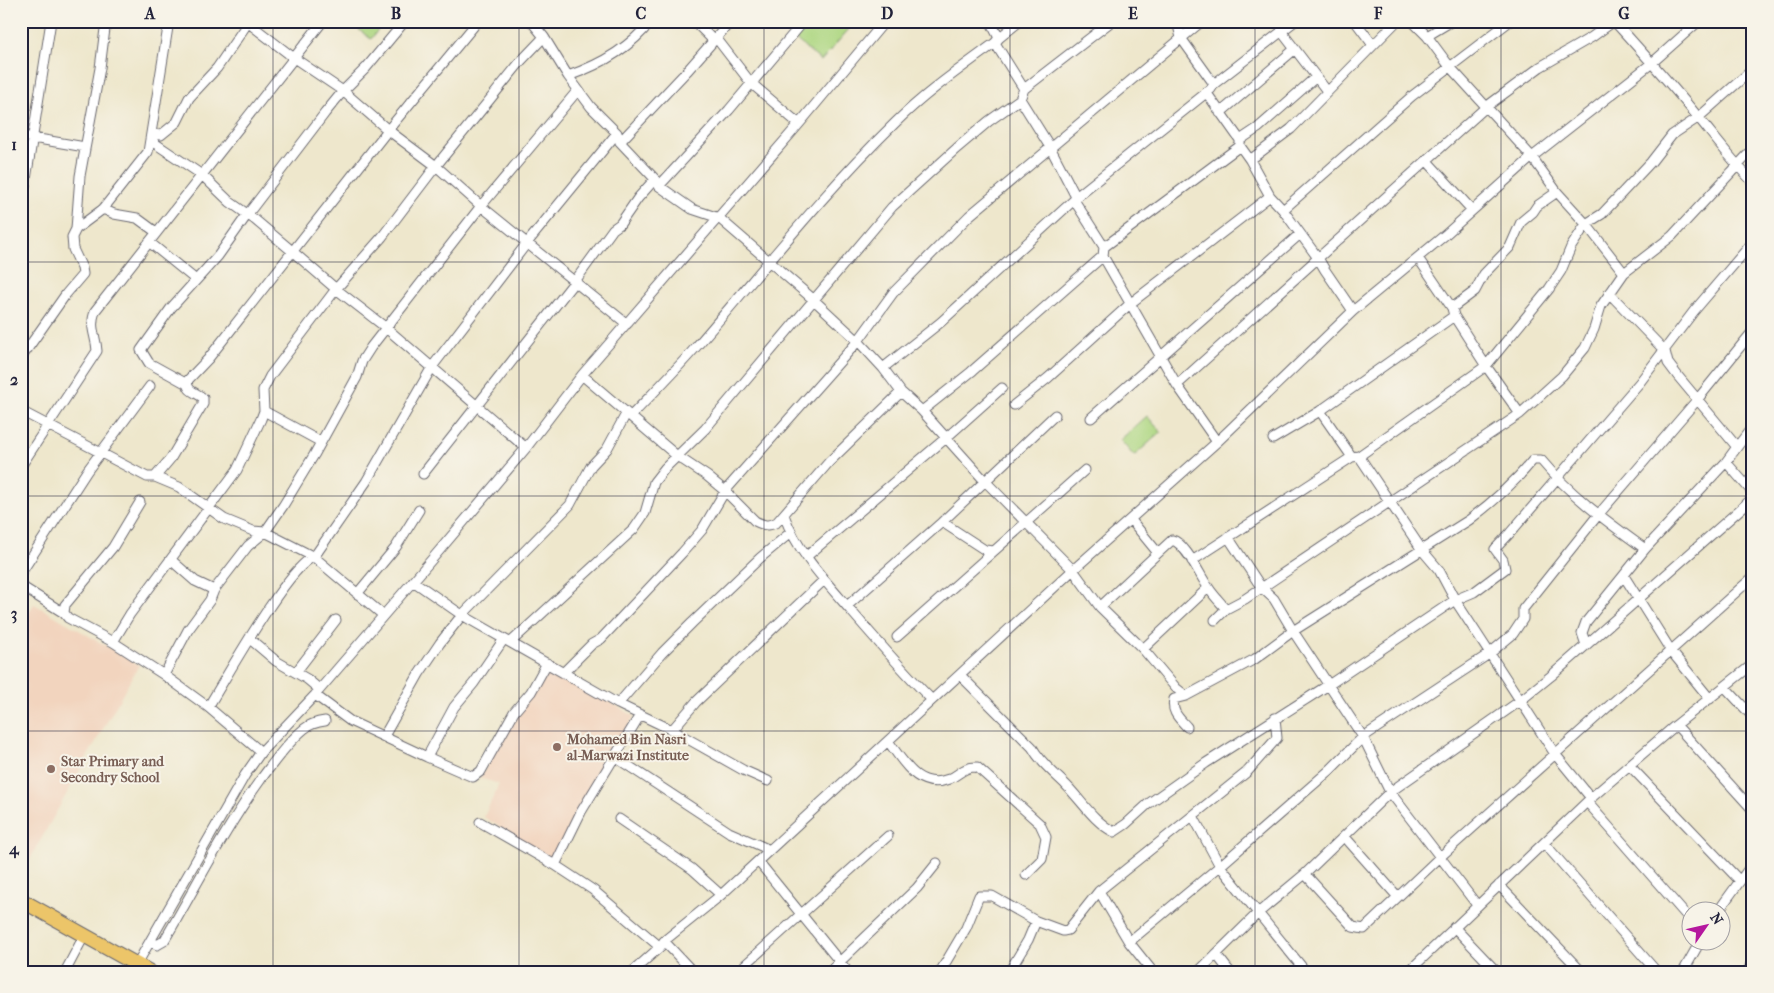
<svg xmlns="http://www.w3.org/2000/svg" width="1774" height="993" font-family="'IM FELL French Canon',serif">
  <style>
    .built { fill: #f2d4be }
    .green { fill: #aed782; stroke: #687c5e }
    .lines { fill: none; stroke-linecap: round; stroke-linejoin: round }
    .street-casing { stroke: #69676e; stroke-width: 11 }
    .primary-casing { stroke: #69676e; stroke-width: 16 }
    .street { stroke: #fff; stroke-width: 9 }
    .primary { stroke: #ecc569; stroke-width: 14 }
    .grid { fill: none; stroke: #22223b; stroke-width: 1; stroke-opacity: 0.55 }
    .education-dot { fill: #8d6e63; stroke: #f7f3e8; stroke-width: 2 }
    .labels { text-anchor: middle; stroke-width: 4; stroke-linejoin: round; paint-order: stroke }
    .education-label { font-size: 14px; font-weight: bold; fill: #785e54; stroke: #f7f3e8; text-anchor: start }
    .neatline { fill: none; stroke: #22223b; stroke-width: 2 }
    .grid-label { font-size: 16px; text-anchor: middle; font-weight: bold; fill: #22223b }
  </style>
  <rect width="100%" height="100%" fill="#f7f3e8"/>
  <filter id="ink" filterUnits="userSpaceOnUse"><feTurbulence type="fractalNoise" baseFrequency=".02" numOctaves="2"/><feDisplacementMap in="SourceGraphic" scale="10" xChannelSelector="R" yChannelSelector="G"/><feConvolveMatrix kernelMatrix="1 2 1 2 8 2 1 2 1" color-interpolation-filters="sRGB"/></filter>
  <filter id="wash" filterUnits="userSpaceOnUse"><feTurbulence type="fractalNoise" baseFrequency=".0096" numOctaves="4" result="noise"/><feDisplacementMap in="SourceGraphic" scale="20" xChannelSelector="R" yChannelSelector="G"/><feGaussianBlur stdDeviation="1.12" result="paint"/><feColorMatrix in="noise" values="0 0 0 0 0 0 0 0 0 0 0 0 0 0 0 0 0 1.4 0 .05"/><feComposite in="paint" operator="in"/></filter>
  <g filter="url(#wash)">
    <rect width="100%" height="100%" fill="#eee7cc"/>
    <path class="built" d="M34,604L139,665L22,873L21,626Z
      M548,666L634,716L554,862L484,817L499,784L480,778L521,705Z"/>
    <path class="green" d="M364,21H385L371,39L358,29Z
      M809,21H840L849,29L821,61L794,38Z
      M1147,416L1161,432L1134,456L1120,440Z"/>
  </g>
  <g filter="url(#ink)">
    <g class="lines">
      <defs>
        <path id="street" d="M246,21L294,58L343,91L388,130L436,166L481,206L627,324
          M531,21L544,37L568,76L591,107L617,133L620,142L655,179L659,186L692,209L719,218L814,300L858,341L883,368L901,392L922,411L984,480L1073,570L1100,607L1143,649L1176,688L1186,696L1255,659L1293,631L1469,520C1493,502 1514,483 1533,460H1541C1571,496 1608,522 1645,549
          M694,21L713,40
          M990,21L999,38L995,43L1024,89L1020,99L1050,147L1076,197L1074,200L1104,247L1103,256L1177,385L1217,442
          M1177,21L1181,38L1214,84
          M1355,21L1373,45
          M1412,21L1427,36L1450,67L1532,157L1557,192L1586,224L1624,273
          M1614,21C1643,53 1671,84 1698,117C1716,139 1733,162 1753,182
          M1281,31L1327,91
          M1427,36L1452,21
          M999,38L1020,21
          M717,39L751,83L799,124
          M568,76C600,65 630,48 651,21
          M1024,89L1112,21
          M1206,92L1240,140V146L1250,160L1270,196L1283,210L1318,258L1325,270L1353,311
          M1220,113L1295,49
          M152,134L161,135L177,122L189,98L217,68L249,21
          M21,136L85,147
          M150,140L202,175L230,202L254,219L292,251L336,289L385,327L526,448
          M1240,140L1258,128L1316,77
          M620,142L687,71L731,21
          M1250,160L1291,129L1397,21
          M1427,161L1472,210
          M659,186L729,110L804,21
          M1076,197L1211,89L1214,84L1295,21
          M103,209L114,214L137,218L156,232
          M1283,210L1412,96L1510,21
          M21,211L51,21
          M76,229L103,209L148,152L169,21
          M149,242L196,280
          M1104,247L1240,146
          M1418,258L1452,308L1454,316L1486,366L1520,414
          M1609,293L1665,351L1668,363L1677,375L1737,447L1726,462L1753,493
          M1452,308L1475,291L1484,274L1510,247L1521,222L1533,212L1537,206L1557,192
          M21,358L66,294L83,274L82,268L73,249L72,237L76,229L80,176L100,68L106,21
          M883,368L941,322L1074,200
          M582,375L677,456L707,476L725,491L755,521C763,525 768,527 777,522L829,462L901,392
          M187,384L149,363L141,350L171,308L218,256L247,215L325,113L343,91L366,68L405,21
          M1177,385L1486,107L1540,67L1592,37L1614,21
          M1014,405L1048,378L1131,303L1270,196
          M21,411L147,477H155L179,487L224,519L253,531L265,532L314,557L383,615
          M264,411L321,442
          M922,411L971,372L1103,256
          M1320,411L1352,457
          M631,416C653,393 675,371 696,347C761,272 823,193 895,123C925,93 961,68 995,43
          M1091,418L1300,234
          M1273,439L1320,411L1454,316
          M1737,447L1753,426
          M1359,456L1422,550L1439,570L1455,600L1555,754L1591,798
          M21,466L97,351C96,334 89,329 95,311L323,21
          M423,474L575,281L613,229L620,224L638,198L655,179
          M155,477L171,458L203,404V398C196,392 185,391 188,380L208,359L388,130L478,21
          M140,502L113,547L65,605L64,613L68,618L113,642L164,675L208,707L261,752
          M784,515C797,552 827,583 852,612C878,642 904,672 932,700
          M1131,520L1158,553L1172,540C1186,543 1200,576 1208,587C1213,595 1220,602 1226,609
          M942,522L985,550L994,551L1085,470
          M1228,537L1261,587L1274,599L1293,631L1363,737L1390,792L1477,905
          M807,556L946,438L1002,388
          M171,560L195,581L214,590
          M1192,561L1352,457L1359,456L1486,366L1549,289L1561,271L1571,247L1586,224L1602,214L1620,195L1651,162L1672,135L1699,117L1753,69
          M21,573L87,471L150,386
          M1624,576L1671,651L1710,699
          M413,581L462,615L618,704L672,730L743,770L768,781
          M21,586L64,613
          M357,594L396,547L419,510
          M847,606L942,522L1055,415
          M1100,607L1158,553
          M1215,620L1226,609L1245,599L1520,414L1562,376L1585,348L1594,329L1601,306L1624,273L1672,236L1753,149
          M897,637L994,551
          M250,639L276,661L307,679L319,689
          M113,642L130,614L237,470L261,419L264,411L263,390L270,376L336,289L382,237L436,166L521,61L544,37
          M511,642L634,529L645,513L654,482L665,468L705,429L892,207L957,148L989,121L1020,99
          M1586,645L1582,633L1586,622L1645,549L1726,462
          M1143,649L1208,588
          M296,672L336,620
          M564,672L592,644L601,639L682,553L702,530L725,491L858,341L893,293L969,216L1202,21
          M164,675L188,630L210,600L214,590L248,546L265,532L283,506L314,455L357,377L362,361L371,347L481,206L578,90
          M960,675L1032,747C1040,762 1054,773 1066,785C1081,800 1094,822 1114,832L1126,824L1148,804L1206,763L1330,684L1455,600L1474,592L1505,569L1503,560L1495,549L1510,533L1640,382L1694,311L1753,242
          M1725,687L1753,717
          M315,695L350,721L427,757L473,777L481,771L514,712L531,692L547,663
          M1186,696L1174,699C1171,712 1179,718 1187,727
          M618,704L662,653L692,623L760,558L790,533
          M208,707C225,680 289,564 314,557L366,482L432,367L527,243L617,133
          M1676,725L1753,810
          M672,730L696,702L824,580
          M384,736L419,674L440,643L462,615L570,505L591,466L607,449L626,414
          M888,741C903,761 918,791 949,779C961,774 962,767 977,767L1040,824L1046,837L1042,859L1026,875
          M427,757L454,707L474,683L504,639
          M615,757L729,832L770,850
          M1630,766L1740,881
          M1588,803L1692,922
          M1193,816L1220,866L1306,972
          M619,819L692,869L721,895
          M480,822L555,865L593,890L660,947
          M1344,836L1398,897
          M1544,843L1657,972
          M758,861L848,972
          M555,865L581,812L640,715
          M1305,874L1353,927L1364,929L1439,858L1753,577
          M1499,885L1582,972
          M1099,891L1129,942L1153,972
          M1719,910L1753,863
          M1454,927L1497,972
          M151,941L157,945L164,941C196,887 224,830 261,779C274,762 287,743 304,729C310,724 317,722 325,721
          M664,941L693,972
          M1129,942L1220,866L1330,770L1363,737L1489,654L1513,634L1523,619V609L1598,515L1697,400L1753,331
          M1216,954L1230,972
          M137,964L245,775L261,752L315,695L433,558L526,448L582,375L799,124L885,21
          M65,972L84,936
          M632,972L660,947L664,941L721,895L1073,570L1217,442L1353,311L1445,235L1532,157L1652,63L1699,21
          M737,972L888,836
          M829,972L917,888L937,863
          M940,972L966,928L979,896H992L1036,921L1063,931L1068,930L1099,891L1247,772L1277,738L1275,718
          M1009,972L1028,940L1036,921
          M1198,972L1258,913L1305,874L1390,792L1520,701L1551,676L1753,498
          M1408,972L1591,798L1676,725L1753,664
          M1683,972L1701,940
          M1748,972L1753,958"/>
        <path id="primary" d="M21,900L150,972"/>
      </defs>
      <use href="#street" class="street-casing"/>
      <use href="#primary" class="primary-casing"/>
      <use href="#street" class="street"/>
      <use href="#primary" class="primary"/>
    </g>
  </g>
  <path class="grid" d="M273,21V972M519,21V972M764,21V972M1010,21V972M1255,21V972M1501,21V972M21,262H1753M21,496H1753M21,731H1753"/>
  <g class="education-dot">
    <circle cx="557" cy="747" r="5"/>
    <circle cx="51" cy="769" r="5"/>
  </g>
  <g class="labels">
    <g class="education-label">
      <text x="567" y="744">Mohamed Bin Nasri<tspan x="567" dy="16">al-Marwazi Institute</tspan></text>
      <text x="61" y="766">Star Primary and<tspan x="61" dy="16">Secondry School</tspan></text>
    </g>
  </g>
  <rect width="1774" height="993" fill="none" stroke="#f7f3e8" stroke-width="55"/>
  <g transform="translate(1706 926) rotate(56)"><circle r="24" fill="#f7f3e8" stroke="#a29fa3"/>
  <path d="M0-4L9 19L0 12L-9 19Z" fill="#b5179e"/>
  <text y="-8" font-size="14" font-weight="bold" text-anchor="middle" fill="#22223b">N</text>
  </g>
  <rect x="28" y="28" width="1718" height="938" class="neatline"/>
  <g class="grid-label">
    <text x="150" y="19">A</text>
    <text x="396" y="19">B</text>
    <text x="641" y="19">C</text>
    <text x="887" y="19">D</text>
    <text x="1133" y="19">E</text>
    <text x="1378" y="19">F</text>
    <text x="1624" y="19">G</text>
    <text x="14" y="150">1</text>
    <text x="14" y="385">2</text>
    <text x="14" y="619">3</text>
    <text x="14" y="854">4</text>
  </g>
</svg>
